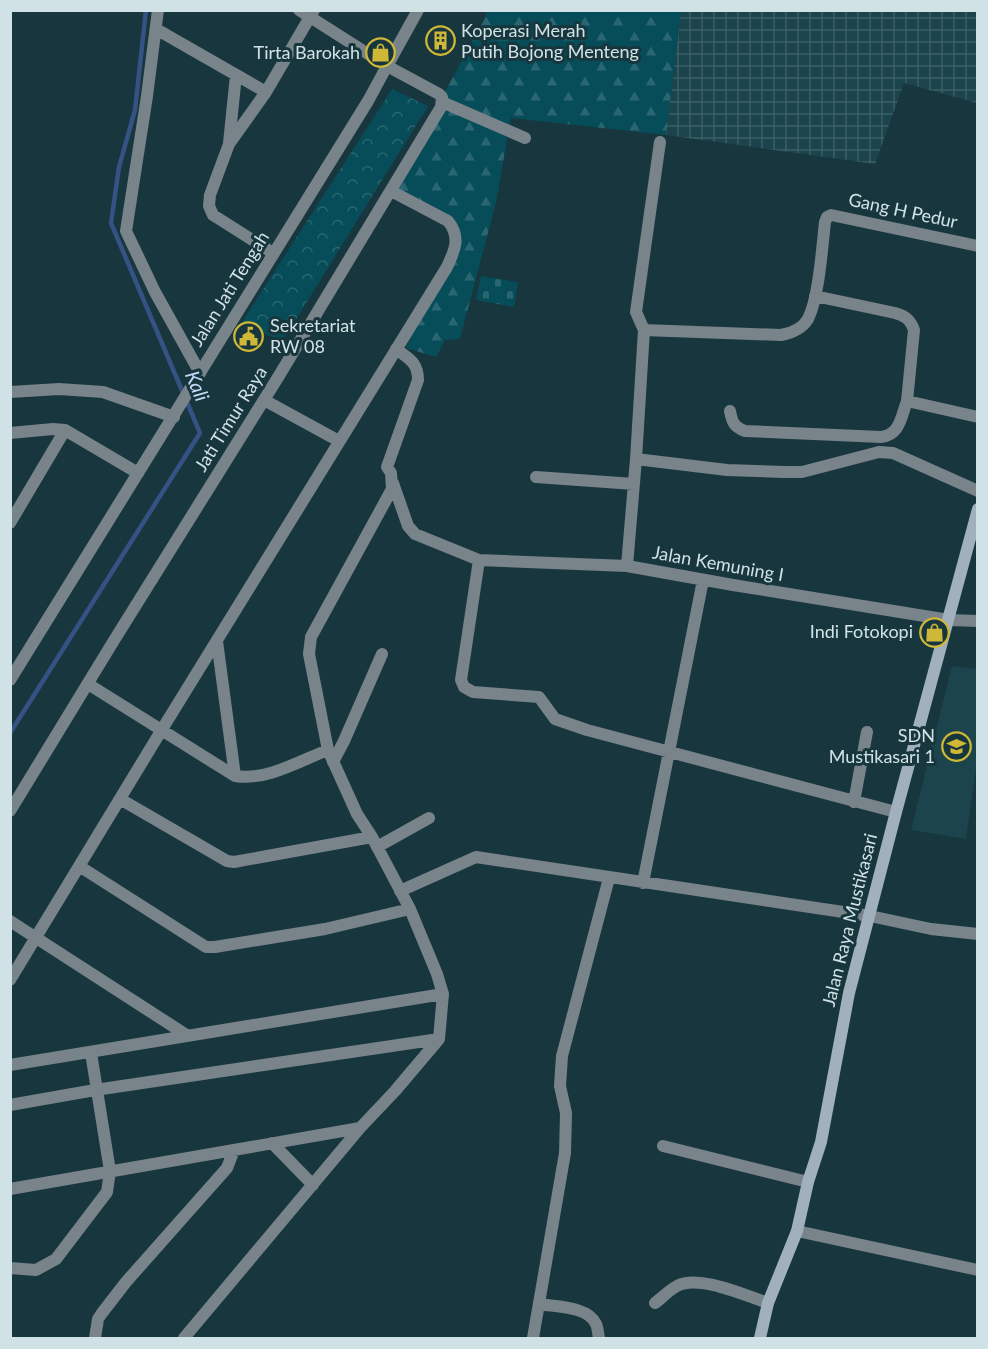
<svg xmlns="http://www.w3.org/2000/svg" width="988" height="1349" font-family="Lato,sans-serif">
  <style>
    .built { fill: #1c444c }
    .industrial { fill: url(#industrial-grid) }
    .forest { fill: url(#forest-firs) }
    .cemetery { fill: url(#cemetery-stones) }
    .park { fill: url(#park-crowns) }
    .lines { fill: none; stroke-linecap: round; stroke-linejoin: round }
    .stream { stroke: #355284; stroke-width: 4.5 }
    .minor { stroke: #78838a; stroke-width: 12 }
    .tertiary { stroke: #78838a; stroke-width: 12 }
    .secondary { stroke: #a0b1bd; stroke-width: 12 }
    .labels { text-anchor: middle; stroke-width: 6; stroke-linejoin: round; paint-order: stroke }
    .poi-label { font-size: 18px; fill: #d1e2e6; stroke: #18363d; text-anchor: end }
    .street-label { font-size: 18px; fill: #d1e2e6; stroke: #18363d }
    .water-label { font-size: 20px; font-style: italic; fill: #c7d9f9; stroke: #18363d }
  </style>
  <defs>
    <pattern id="industrial-grid" width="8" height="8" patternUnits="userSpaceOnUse" patternTransform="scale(1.5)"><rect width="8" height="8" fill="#1c444c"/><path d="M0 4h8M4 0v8" fill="none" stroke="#3c5f66"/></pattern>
    <pattern id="forest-firs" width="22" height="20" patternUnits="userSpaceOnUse" patternTransform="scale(1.5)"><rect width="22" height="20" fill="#074c59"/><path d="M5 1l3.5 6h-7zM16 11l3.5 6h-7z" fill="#2a6671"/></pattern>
    <pattern id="cemetery-stones" width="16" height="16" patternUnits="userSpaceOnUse" patternTransform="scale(1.5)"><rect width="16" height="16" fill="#074c59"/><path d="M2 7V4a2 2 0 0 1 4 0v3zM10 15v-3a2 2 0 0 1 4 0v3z" fill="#2a6671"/></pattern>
    <pattern id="park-crowns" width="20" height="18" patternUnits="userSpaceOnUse" patternTransform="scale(1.5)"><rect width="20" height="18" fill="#074c59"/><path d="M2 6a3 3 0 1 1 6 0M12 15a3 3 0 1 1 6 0" fill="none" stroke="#2a6671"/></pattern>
  </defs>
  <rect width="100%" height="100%" fill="#18363d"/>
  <path class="built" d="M952,666L977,669V762L966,839L911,830Z"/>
  <path class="industrial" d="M681,11H977V103L904,83L875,164L666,135Z"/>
  <path class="forest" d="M487,11H681L666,135L511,118L496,202L460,339L445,340L436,357L406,348L457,238L454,228L391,191L485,18Z"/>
  <path class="cemetery" d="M481,276L518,282L514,307L476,300Z"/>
  <path class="park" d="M392,89L428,106L282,342L242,322Z"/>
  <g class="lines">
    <path class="stream" d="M10,733L200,433L111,223L119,167L135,110L146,10"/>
    <path class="minor" d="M158,10L147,96L126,231L155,292L200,373
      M156,29L266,92
      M442,102L525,138
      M229,143L236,75
      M273,253L213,215L209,206L210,195L229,144L266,92L314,10
      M815,296L895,313C905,316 910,319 914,330L907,401
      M644,330L781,335C792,333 802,329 808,319C819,297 822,248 825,222L827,217L831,215L978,246
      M10,392L59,389L103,392L174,417
      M264,400L339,441
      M730,411C732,422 734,427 745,431L881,437C900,435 901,417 907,401L978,417
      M10,433L53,429L65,430L138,473
      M636,459L727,470L783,472H802L879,452L893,453L978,491
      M536,477L634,484
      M393,483L408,526L415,534L479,560L627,566L733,585L949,620L978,621
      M10,523L65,430
      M479,560L461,680L464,687L473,692L539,697L555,719L587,730L896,812
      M627,566L636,459L644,330L636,312L660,142
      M217,641L235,776
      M88,684L235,776C267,781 299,761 328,750
      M333,762L344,741L382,654
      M120,799L227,861L234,862L372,837
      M854,802L867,732
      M10,811L113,642L277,379L441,107L442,97L439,94L387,66L418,10
      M377,847L429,818
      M79,866L206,947H215L325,929L410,909
      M643,883L703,580
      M400,891L476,857L870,916L931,929L978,934
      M10,921L188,1036
      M10,980L161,731L447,267C455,250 461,237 448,221L391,191
      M10,1065L443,994
      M10,1105L95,1090L439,1039
      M272,1143L313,1185
      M663,1146L808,1182
      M10,1189L360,1128
      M797,1231L978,1270
      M10,1268L36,1270L56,1259L107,1192L110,1171L91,1053
      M655,1303C662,1298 669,1290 677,1286C699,1274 746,1296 768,1303
      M539,1304C556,1307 588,1306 596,1324C598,1328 598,1334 599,1338
      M95,1338L98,1319L102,1313L126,1282L227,1168L234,1150
      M184,1338L360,1128L395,1091L439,1039L443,994L437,974L410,909L372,837L357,814L328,750L309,654L311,637L392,489L391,473L387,467L418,380C418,362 409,359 396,349
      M533,1338L565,1153L566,1113L560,1086L562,1056L609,878"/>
    <path class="tertiary" d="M10,680L368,101L387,66L299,10"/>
    <path class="secondary" d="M760,1338L768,1303L797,1231L808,1182L821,1142L849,993L896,812L978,509"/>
  </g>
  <defs>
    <symbol id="building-ring" viewBox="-11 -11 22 22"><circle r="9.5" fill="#18363d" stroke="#cfb837" stroke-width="1.5"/><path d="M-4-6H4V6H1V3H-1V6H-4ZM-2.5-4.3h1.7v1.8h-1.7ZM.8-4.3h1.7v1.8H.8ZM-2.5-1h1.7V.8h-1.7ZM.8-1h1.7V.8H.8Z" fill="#cfb837"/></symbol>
    <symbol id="shop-ring" viewBox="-11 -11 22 22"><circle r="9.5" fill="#18363d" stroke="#cfb837" stroke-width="1.5"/><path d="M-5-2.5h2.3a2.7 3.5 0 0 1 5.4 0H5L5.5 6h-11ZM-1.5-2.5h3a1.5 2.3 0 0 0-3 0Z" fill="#cfb837"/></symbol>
    <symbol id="civic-ring" viewBox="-11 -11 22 22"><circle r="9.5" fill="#18363d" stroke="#cfb837" stroke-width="1.5"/><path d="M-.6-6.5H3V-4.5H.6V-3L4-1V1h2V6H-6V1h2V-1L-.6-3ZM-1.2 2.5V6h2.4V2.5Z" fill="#cfb837"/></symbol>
    <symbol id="school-ring" viewBox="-11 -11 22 22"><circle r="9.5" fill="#18363d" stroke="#cfb837" stroke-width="1.5"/><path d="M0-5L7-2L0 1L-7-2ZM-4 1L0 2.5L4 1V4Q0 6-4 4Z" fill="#cfb837"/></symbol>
  </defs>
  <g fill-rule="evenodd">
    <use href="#building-ring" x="424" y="24" width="33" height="33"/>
    <use href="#shop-ring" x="364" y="36" width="33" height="33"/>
    <use href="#civic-ring" x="232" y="320" width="33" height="33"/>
    <use href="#shop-ring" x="918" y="616" width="33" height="33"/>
    <use href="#school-ring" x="940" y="730" width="33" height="33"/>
  </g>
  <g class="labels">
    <g class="poi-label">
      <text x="461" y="37" text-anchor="start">Koperasi Merah<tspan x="461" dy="21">Putih Bojong Menteng</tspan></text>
      <text x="360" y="59">Tirta Barokah</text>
      <text x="270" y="332" text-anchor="start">Sekretariat<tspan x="270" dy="21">RW 08</tspan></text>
      <text x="913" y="638">Indi Fotokopi</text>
      <text x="935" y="742">SDN<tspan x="935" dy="21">Mustikasari 1</tspan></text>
    </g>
    <g class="street-label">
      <text transform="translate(903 211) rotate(12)" y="6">Gang H Pedur</text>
      <text transform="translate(230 289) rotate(-58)" y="6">Jalan Jati Tengah</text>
      <text transform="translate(231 419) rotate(-58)" y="6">Jati Timur Raya</text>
      <text transform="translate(718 564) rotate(10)" y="6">Jalan Kemuning I</text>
      <text transform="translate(850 920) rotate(-76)" y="6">Jalan Raya Mustikasari</text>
    </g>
    <g class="water-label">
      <text transform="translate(197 386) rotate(67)" y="7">Kali</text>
    </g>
  </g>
  <rect width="988" height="1349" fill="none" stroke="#d1e2e6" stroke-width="24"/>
</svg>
